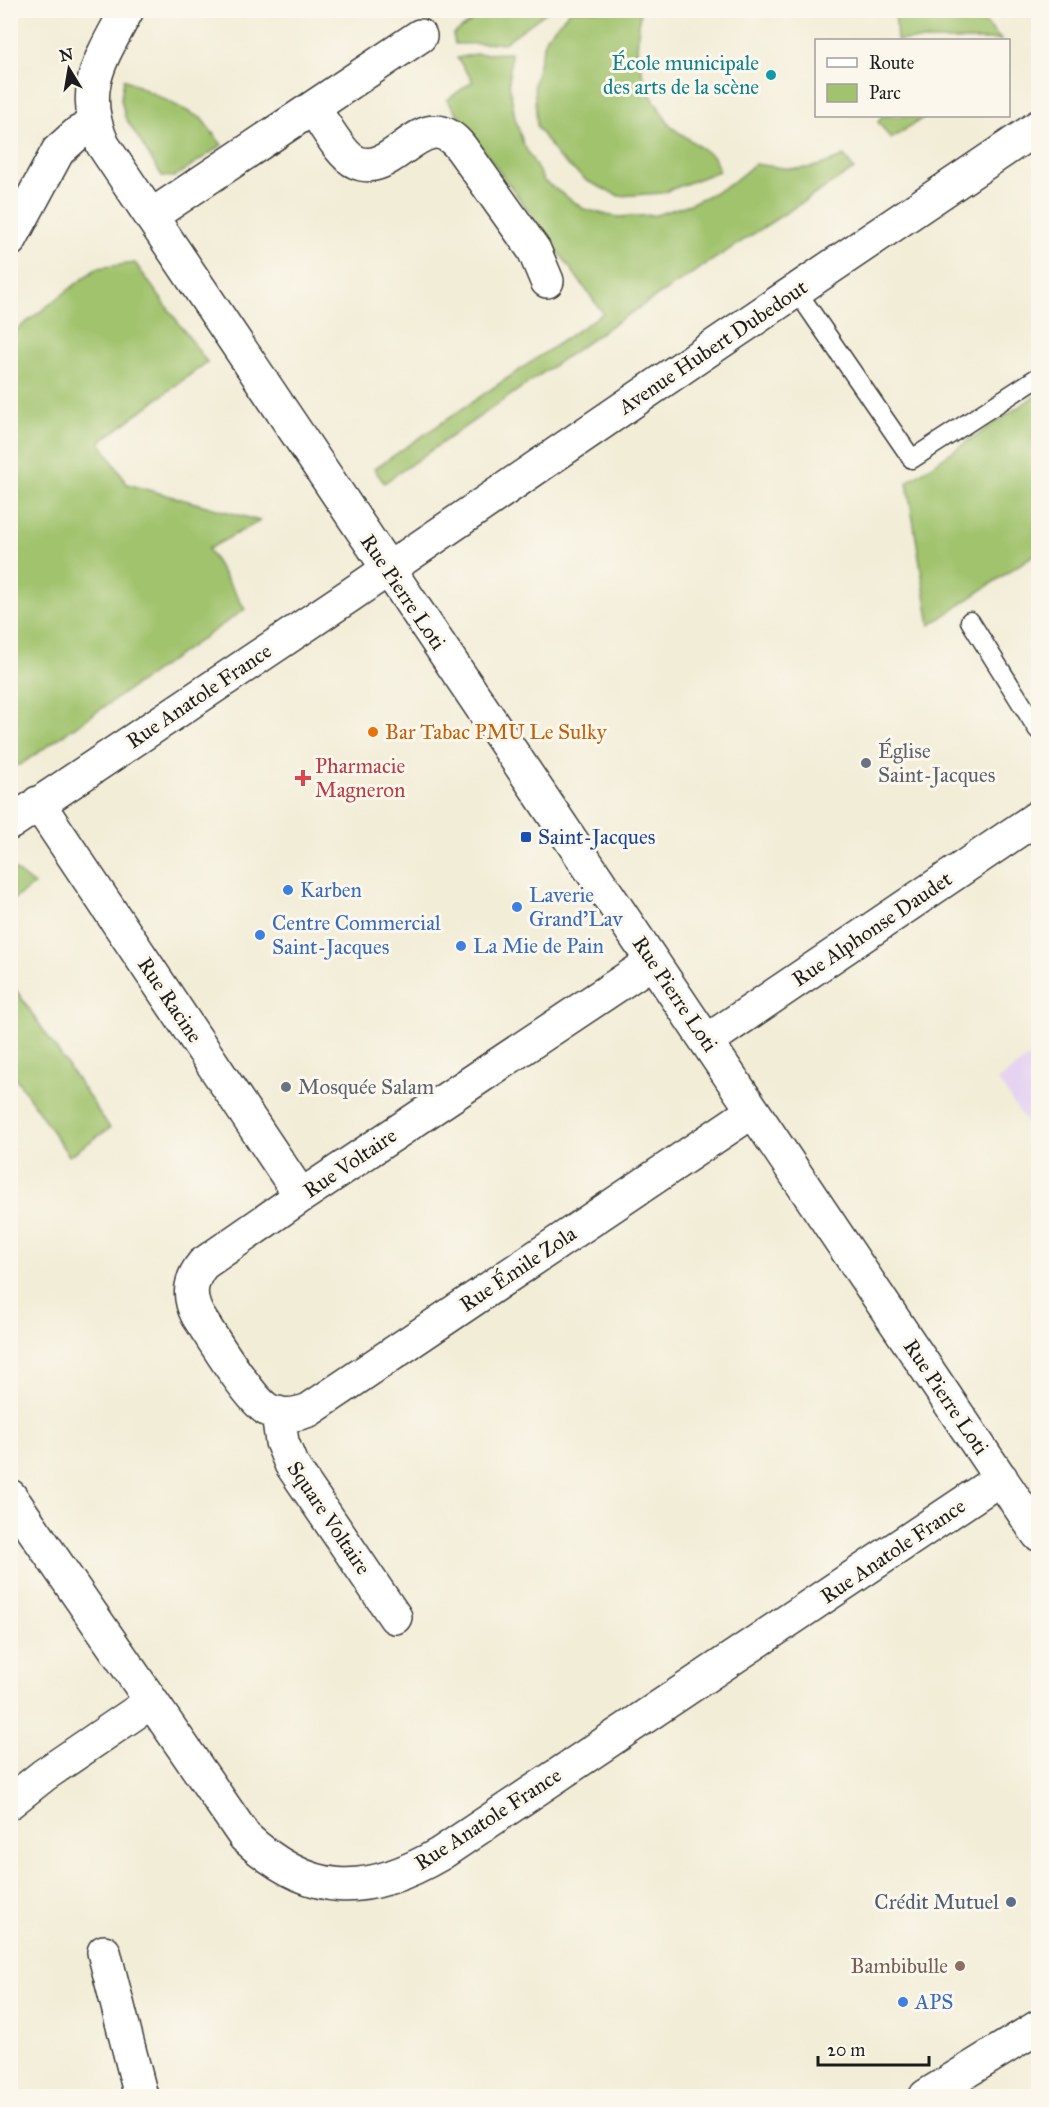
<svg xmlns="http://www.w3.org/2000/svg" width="1049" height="2107" font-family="'IM FELL Great Primer',serif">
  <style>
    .built { fill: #e5d3f1 }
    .green { fill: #a1c36d; stroke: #5e7044; stroke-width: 1.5 }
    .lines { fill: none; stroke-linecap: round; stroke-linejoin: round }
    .service-casing { stroke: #3c3b38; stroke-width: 21 }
    .minor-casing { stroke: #3c3b38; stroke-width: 36 }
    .tertiary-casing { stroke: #3c3b38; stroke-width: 36 }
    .service { stroke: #fff; stroke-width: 18 }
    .minor { stroke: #fff; stroke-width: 33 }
    .tertiary { stroke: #fff; stroke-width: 33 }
    .culture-dot { fill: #0f9aa8; stroke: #fbf7ec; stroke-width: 2 }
    .food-dot { fill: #e8710a; stroke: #fbf7ec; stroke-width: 2 }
    .worship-dot { fill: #6b7280; stroke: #fbf7ec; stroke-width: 2 }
    .health-dot { fill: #e0444e; stroke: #fbf7ec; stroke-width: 2 }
    .transit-dot { fill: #1a4fb4; stroke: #fbf7ec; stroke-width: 2 }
    .shop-dot { fill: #3f7fe0; stroke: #fbf7ec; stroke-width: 2 }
    .service-dot { fill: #5c6f8a; stroke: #fbf7ec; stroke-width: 2 }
    .education-dot { fill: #8d6e63; stroke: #fbf7ec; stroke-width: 2 }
    .labels { text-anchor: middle; stroke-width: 6; stroke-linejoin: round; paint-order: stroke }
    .culture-label { font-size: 21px; fill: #0d838f; stroke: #fbf7ec; text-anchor: end }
    .street-label { font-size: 21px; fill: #1c1c1c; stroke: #fbf7ec }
    .food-label { font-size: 21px; fill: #c56008; stroke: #fbf7ec; text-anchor: start }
    .worship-label { font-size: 21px; fill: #5b616d; stroke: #fbf7ec; text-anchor: start }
    .health-label { font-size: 21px; fill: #be3a42; stroke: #fbf7ec; text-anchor: start }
    .transit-label { font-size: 21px; fill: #164399; stroke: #fbf7ec; text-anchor: start }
    .shop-label { font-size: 21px; fill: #366cbe; stroke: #fbf7ec; text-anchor: start }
    .service-label { font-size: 21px; fill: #4e5e75; stroke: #fbf7ec; text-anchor: end }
    .education-label { font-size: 21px; fill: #785e54; stroke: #fbf7ec; text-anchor: end }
  </style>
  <rect width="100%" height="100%" fill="#fbf7ec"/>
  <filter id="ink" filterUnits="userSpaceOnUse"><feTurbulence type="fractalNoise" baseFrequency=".0167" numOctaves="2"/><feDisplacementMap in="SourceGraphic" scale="12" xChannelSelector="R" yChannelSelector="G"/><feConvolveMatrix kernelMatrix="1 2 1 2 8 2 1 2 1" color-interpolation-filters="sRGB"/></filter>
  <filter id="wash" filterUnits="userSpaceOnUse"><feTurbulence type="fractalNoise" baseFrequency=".008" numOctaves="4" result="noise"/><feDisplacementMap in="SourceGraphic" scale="24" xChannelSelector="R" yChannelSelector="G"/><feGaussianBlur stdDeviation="1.35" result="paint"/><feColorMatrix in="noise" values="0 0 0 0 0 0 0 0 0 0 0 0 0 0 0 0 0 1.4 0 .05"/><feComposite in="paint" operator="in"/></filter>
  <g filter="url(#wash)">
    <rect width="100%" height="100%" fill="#f2edd7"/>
    <path class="built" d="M1038,1051V1141L998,1080Z"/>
    <path class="green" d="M571,10L640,11L637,49L645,86L670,126L714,157L719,171L662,193L619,196L587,181L558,157L537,127L534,83L546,37Z
      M488,11V10L548,11L504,43L455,44L453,34Z
      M895,11H976L1001,40H897Z
      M511,53L509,83L515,118L523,143L544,181L584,209L616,217L656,215L690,204L728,186L755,164C793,170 808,173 844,156L854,169L612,325L384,483L374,469L603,313L447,100L473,81L457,58L476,54Z
      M124,79L201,118L222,145L174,177L162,176L125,117L121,99Z
      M882,116H926L891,139L878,122Z
      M135,263L207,362L100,442L127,484L260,521L208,549L245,609L20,765L11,766V334L97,268Z
      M1038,394V552L930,625L907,482Z
      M10,866L34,885L11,901H10Z
      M10,981L110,1128L69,1156L11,1071Z"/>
  </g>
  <g filter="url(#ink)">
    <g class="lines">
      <defs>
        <path id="service" d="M796,290L912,459L1038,377
          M970,621L1038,730"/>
        <path id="minor" d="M127,10C101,59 78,89 103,145L1038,1534
          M313,108C323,121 341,156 356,162C395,180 424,98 462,149L534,250L547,281
          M151,216L420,36
          M10,240L58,151L78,133L95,124
          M38,803L301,1196
          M10,823L349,596L686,365L1038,127
          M652,962L301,1196L203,1264C189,1281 188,1297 198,1316C212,1337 249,1399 268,1410C281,1417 296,1415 309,1410L753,1111
          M707,1041L1038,817
          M278,1413L282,1442L291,1464L395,1617
          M10,1496L245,1837C310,1897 365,1898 440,1854L1001,1478
          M10,1802L44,1775L151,1702
          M104,1952L141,2096"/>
        <path id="tertiary" d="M926,2096L1038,2027"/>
      </defs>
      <use href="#service" class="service-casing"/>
      <use href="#minor" class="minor-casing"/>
      <use href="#tertiary" class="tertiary-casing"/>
      <use href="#service" class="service"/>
      <use href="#minor" class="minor"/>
      <use href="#tertiary" class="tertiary"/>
    </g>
  </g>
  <circle class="culture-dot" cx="771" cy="75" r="6"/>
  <circle class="food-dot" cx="373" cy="732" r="6"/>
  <g class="worship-dot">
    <circle cx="866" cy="763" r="6"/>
    <circle cx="286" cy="1087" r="6"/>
  </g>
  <path class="health-dot" d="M300 769h6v6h6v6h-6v6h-6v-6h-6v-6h6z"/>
  <rect class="transit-dot" x="520" y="831" width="12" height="12" rx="3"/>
  <g class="shop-dot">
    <circle cx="288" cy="890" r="6"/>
    <circle cx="517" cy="907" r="6"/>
    <circle cx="260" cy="935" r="6"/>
    <circle cx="461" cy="946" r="6"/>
    <circle cx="903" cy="2002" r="6"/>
  </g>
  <circle class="service-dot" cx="1011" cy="1902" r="6"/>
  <circle class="education-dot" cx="960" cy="1966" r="6"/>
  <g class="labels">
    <g class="culture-label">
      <text x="759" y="70">École municipale<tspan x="759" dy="24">des arts de la scène</tspan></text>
    </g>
    <g class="street-label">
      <text transform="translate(713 347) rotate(-34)" y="7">Avenue Hubert Dubedout</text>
      <text transform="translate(403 592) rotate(56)" y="7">Rue Pierre Loti</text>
      <text transform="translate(199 696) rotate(-34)" y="7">Rue Anatole France</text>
      <text transform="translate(872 929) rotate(-34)" y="7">Rue Alphonse Daudet</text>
      <text transform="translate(675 994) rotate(56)" y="7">Rue Pierre Loti</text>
      <text transform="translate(170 1000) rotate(56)" y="7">Rue Racine</text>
      <text transform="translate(350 1163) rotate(-34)" y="7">Rue Voltaire</text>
      <text transform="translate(518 1269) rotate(-34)" y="7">Rue Émile Zola</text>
      <text transform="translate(946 1397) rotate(56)" y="7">Rue Pierre Loti</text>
      <text transform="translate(329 1518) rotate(56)" y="7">Square Voltaire</text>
      <text transform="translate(893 1551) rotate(-34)" y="7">Rue Anatole France</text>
      <text transform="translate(488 1819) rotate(-33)" y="7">Rue Anatole France</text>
    </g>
    <g class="food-label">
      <text x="385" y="739">Bar Tabac PMU Le Sulky</text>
    </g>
    <g class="worship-label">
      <text x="878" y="758">Église<tspan x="878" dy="24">Saint-Jacques</tspan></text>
      <text x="298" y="1094">Mosquée Salam</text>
    </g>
    <g class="health-label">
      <text x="315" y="773">Pharmacie<tspan x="315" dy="24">Magneron</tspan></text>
    </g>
    <g class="transit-label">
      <text x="538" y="844">Saint-Jacques</text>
    </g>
    <g class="shop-label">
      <text x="300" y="897">Karben</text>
      <text x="529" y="902">Laverie<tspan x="529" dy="24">Grand'Lav</tspan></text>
      <text x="272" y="930">Centre Commercial<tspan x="272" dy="24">Saint-Jacques</tspan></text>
      <text x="473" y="953">La Mie de Pain</text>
      <text x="915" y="2009">APS</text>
    </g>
    <g class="service-label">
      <text x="999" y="1909">Crédit Mutuel</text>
    </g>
    <g class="education-label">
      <text x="948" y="1973">Bambibulle</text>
    </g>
  </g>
  <rect width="1049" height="2107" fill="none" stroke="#fbf7ec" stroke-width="36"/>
  <rect x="815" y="39" width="195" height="78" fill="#fbf7ec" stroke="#a29f99" stroke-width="1.5"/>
  <rect x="827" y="58" width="30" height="9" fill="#ffffff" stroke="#a29f99" stroke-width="1.5"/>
  <text x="869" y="69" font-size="18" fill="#1c1c1c">Route</text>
  <rect x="827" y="84" width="30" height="18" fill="#a1c36d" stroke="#a29f99" stroke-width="1.5"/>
  <text x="869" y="99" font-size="18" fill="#1c1c1c">Parc</text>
  <g transform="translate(69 69) rotate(349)" stroke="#fbf7ec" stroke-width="4.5" paint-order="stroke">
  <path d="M0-4.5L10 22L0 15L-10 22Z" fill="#1c1c1c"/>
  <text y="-9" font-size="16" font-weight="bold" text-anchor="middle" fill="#1c1c1c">N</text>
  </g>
  <path d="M818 2056v9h111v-9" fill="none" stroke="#1c1c1c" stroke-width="3"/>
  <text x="827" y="2056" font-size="18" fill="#1c1c1c" stroke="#fbf7ec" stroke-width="4.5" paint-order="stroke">20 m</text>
</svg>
